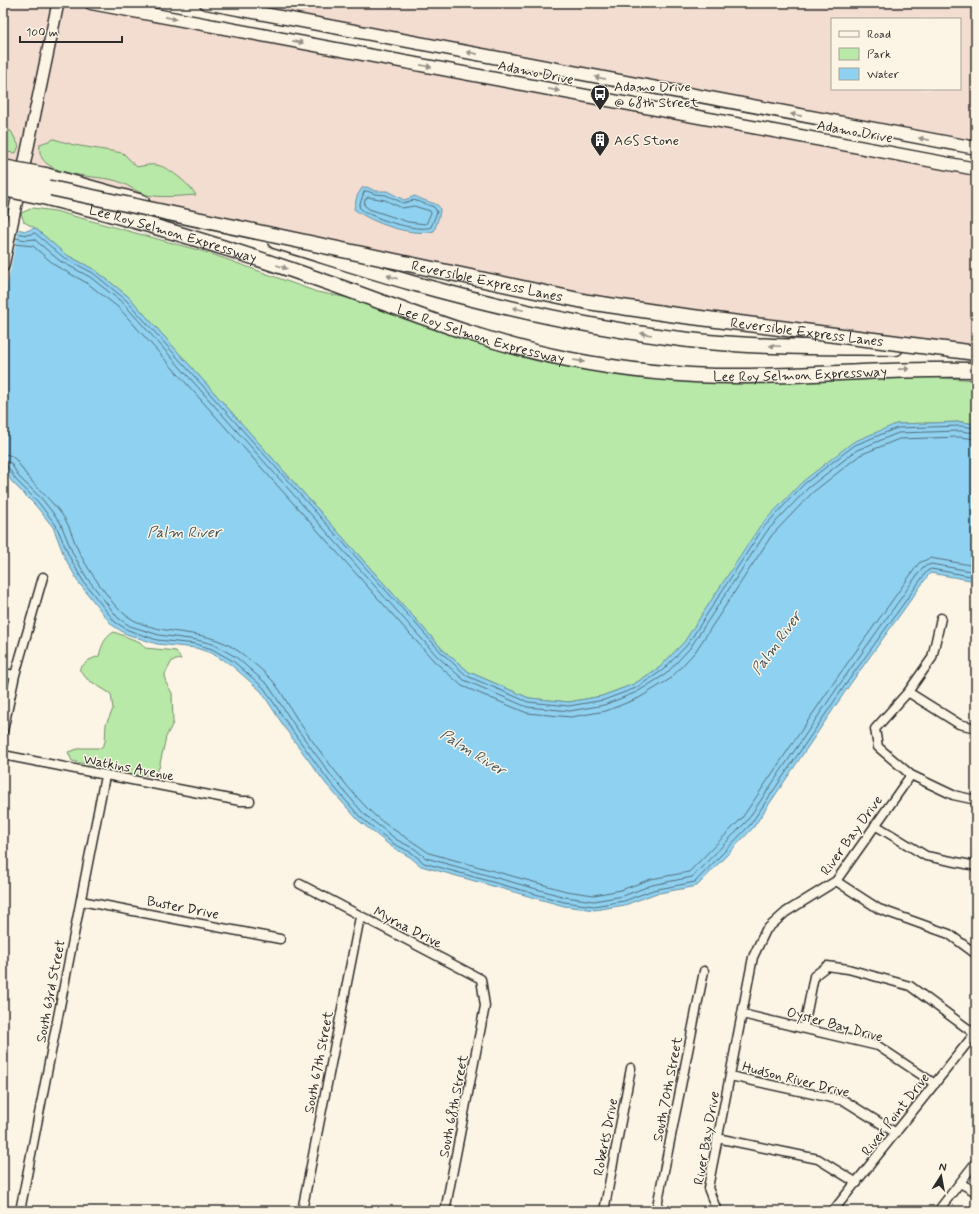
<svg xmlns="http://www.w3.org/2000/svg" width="979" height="1214" font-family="Mynerve,sans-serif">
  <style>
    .built { fill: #f3ddd1; fill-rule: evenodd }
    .green { fill: #b9e9a8; stroke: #728a6a }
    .water { fill: #8fd1f0; stroke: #678fa1 }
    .pier { fill: #fcf5e5 }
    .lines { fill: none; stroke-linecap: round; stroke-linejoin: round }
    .shore { stroke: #536d7a; stroke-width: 1 }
    .street-casing { stroke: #2b2b2b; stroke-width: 11 }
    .secondary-casing { stroke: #2b2b2b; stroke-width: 14 }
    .primary-casing { stroke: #2b2b2b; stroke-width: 15 }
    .highway-casing { stroke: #2b2b2b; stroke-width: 17 }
    .street { stroke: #fcf5e5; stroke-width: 8 }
    .secondary { stroke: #fcf5e5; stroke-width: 11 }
    .primary { stroke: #fcf5e5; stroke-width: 12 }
    .highway { stroke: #fcf5e5; stroke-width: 14 }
    .highway-bridge-casing { stroke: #2b2b2b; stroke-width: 17; stroke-linecap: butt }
    .highway-bridge { stroke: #fcf5e5; stroke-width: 14 }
    .oneway { fill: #949088 }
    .labels { text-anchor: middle; stroke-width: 3; stroke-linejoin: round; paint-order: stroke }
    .street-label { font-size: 14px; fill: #2b2b2b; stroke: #fcf5e5 }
    .poi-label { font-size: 14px; fill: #2b2b2b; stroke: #fcf5e5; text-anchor: start }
    .water-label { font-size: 15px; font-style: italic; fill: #44545c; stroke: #fcf5e5 }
  </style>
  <rect width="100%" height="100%" fill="#fcf5e5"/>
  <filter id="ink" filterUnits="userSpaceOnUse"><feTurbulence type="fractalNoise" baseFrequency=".025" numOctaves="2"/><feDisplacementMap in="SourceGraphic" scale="8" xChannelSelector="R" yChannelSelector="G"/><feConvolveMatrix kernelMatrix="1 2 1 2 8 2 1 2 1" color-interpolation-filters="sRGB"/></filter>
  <g filter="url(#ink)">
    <path class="built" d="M3,3H57L21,167L3,164Z
      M60,3H100L976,168V348L704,321L278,238L85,182L23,166Z
      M236,3H976V144ZM832,19H960V89H832Z"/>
    <path class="green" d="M3,130L11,131L19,146L16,153L3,152Z
      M54,139L74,145L123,153L137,167C142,166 150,164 156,165C168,166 190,185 196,195C180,196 163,198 147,195C135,192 125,182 113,180C92,175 34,177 40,144Z
      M33,208L55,211L209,253L317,292L365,301L420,318L589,358L772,381L848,380L918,376L976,380V424L961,422L896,424L660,667L634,684L602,696L569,702L529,698L469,672L443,650L129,297L95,270L65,254L35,228L24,222L21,213Z
      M114,632L140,642L145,648L176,651L181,659L172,661L165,674L166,683L172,693L173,723L166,737L159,768L154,775H129L119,772L112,766H94L72,761L68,752L81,748H101L105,742L106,724L113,709L111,694L87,679L79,669L89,660L99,656C102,645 104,638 114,632Z"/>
    <path class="water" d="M367,187L375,191H387L404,200L415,196C440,209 446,198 434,231C412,237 372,223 354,209L357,196L362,188Z
      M3,226L26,231L35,228L65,254L95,270L129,297L443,650L469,672L529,698L569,702L602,696L634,684L660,667L684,642L760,526L802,482L853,442L896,424L961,422L976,424V581L930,573L851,683L753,828L697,886L654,894L625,905L595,910L564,906L421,866L410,857L392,847L358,820L326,784L287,731L261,691L230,664L211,653L196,648L157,644L126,634L112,625L79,583L65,558L53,527L35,505L12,482L3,467Z"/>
    <path class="pier" d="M3,224L19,228L3,305Z"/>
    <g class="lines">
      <path class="shore" d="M367,191L375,194L386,195L403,203L414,200L434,207L437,212L431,227C418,233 367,217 359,207L364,192Z
        M368,197L385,200L402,208L414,206L430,211L431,213L426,224L408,222L369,209L364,205L365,200Z
        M16,233L27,235L35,233L63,257L93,273L126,300L441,652L467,676L528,702L569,706L604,700L636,688L663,670L687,645L763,528L804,484L855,445L897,428L961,426L976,428
        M15,238L26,240L34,239L60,261L90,277L123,303L437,656L464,680L527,707L570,711L604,705L637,692L666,674L690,648L767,531L808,488L857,450L898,433L960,431L976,433
        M14,244L33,246L56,266L87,283L119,308L434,661L462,686L527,713L571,717L606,711L639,698L670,679L695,652L772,535L812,493L860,455L899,439L960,437L976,439
        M3,454C7,454 11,455 14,458C19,462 21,468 25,473C37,489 53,501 65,519C71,529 74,542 79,552C89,571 101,587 113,603C146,644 201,621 241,653C251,661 264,671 273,681C283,693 290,709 299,722C320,752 342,782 367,808C385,827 409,838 429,853L566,891L594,895L621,890L651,879L689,872L742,818L839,675L919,563L930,558L976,566
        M3,460L11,463L19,477L42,499L60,522L73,554L87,578L118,618L130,626L159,635L197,640L213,644L236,657L268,685L295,726L333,778L364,814L397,840L415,849L426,858L565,897L594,901L623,896L652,885L692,877L746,822L844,678L923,567L931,564L976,572
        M3,465L8,467L16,480L38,502L56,525L69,556L83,581L115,622L128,630L157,640L196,644L212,649L233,661L264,688L291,729L329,781L360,817L394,844L412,853L424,863L564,902L594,906L624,901L653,890L695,882L750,825L848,681L927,571L931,569L976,577"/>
      <defs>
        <path id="street" d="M941,618L932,658L908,692L875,729L878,747L911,775L953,795L976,800
          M3,673L15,675
          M908,692L959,724L976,728
          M3,731L15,675L43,577
          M3,755L240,801H250
          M875,825L926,856L976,866
          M836,881L879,909L949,934L976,954
          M300,884L481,979L485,1006L445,1211
          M81,901L280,939
          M742,1014L878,1046L935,1084
          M804,1027L814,976L827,966L848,969L910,986L975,1034
          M730,1076L845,1101L896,1133
          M717,1138L818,1159L857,1183
          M960,1183L976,1192
          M20,1211L105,776
          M302,1211L360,917
          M604,1211L631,1068
          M656,1211L704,971
          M717,1211L708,1188L753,957L766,930L786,912L836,881L911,775
          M833,1211L976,1032
          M938,1211L976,1162"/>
        <path id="secondary" d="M3,266L58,3"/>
        <path id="primary" d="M91,3L976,169
          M206,3L976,148"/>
        <g id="highway">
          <path d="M45,175L142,202"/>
          <path id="s1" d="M43,197C139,220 236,250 329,283C408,311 485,343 567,359C627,371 689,377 750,376C825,375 900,368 976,370"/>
          <path d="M275,241C321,255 366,270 412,283C502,308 596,329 689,340C757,348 827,347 896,348"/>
        </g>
      </defs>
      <use href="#street" class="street-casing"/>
      <use href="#secondary" class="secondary-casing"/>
      <use href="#primary" class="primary-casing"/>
      <use href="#highway" class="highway-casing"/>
      <use href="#street" class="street"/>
      <use href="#secondary" class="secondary"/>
      <use href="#primary" class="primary"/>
      <use href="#highway" class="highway"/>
      <defs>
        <g id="highway-bridge">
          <path d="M3,167L45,175"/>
          <path id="s2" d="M3,178L588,302L669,314L976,353"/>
          <path d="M3,189L43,197"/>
        </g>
      </defs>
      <use href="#highway-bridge" class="highway-bridge-casing"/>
      <use href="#highway-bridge" class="highway-bridge"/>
    </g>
    <defs><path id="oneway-solid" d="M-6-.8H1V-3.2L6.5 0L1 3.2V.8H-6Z"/></defs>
    <g class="oneway">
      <use href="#oneway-solid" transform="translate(171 18) rotate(11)"/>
      <use href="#oneway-solid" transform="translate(298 42) rotate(11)"/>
      <use href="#oneway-solid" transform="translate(472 53) rotate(-169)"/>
      <use href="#oneway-solid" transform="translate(426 66) rotate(11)"/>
      <use href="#oneway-solid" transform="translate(600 78) rotate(-169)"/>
      <use href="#oneway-solid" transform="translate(554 90) rotate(11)"/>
      <use href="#oneway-solid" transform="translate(796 115) rotate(-169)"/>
      <use href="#oneway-solid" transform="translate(924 139) rotate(-169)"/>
      <use href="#oneway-solid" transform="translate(282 267) rotate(19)"/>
      <use href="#oneway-solid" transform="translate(392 277) rotate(-163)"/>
      <use href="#oneway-solid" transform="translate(518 309) rotate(-168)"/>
      <use href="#oneway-solid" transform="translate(646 334) rotate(-171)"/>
      <use href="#oneway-solid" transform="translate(775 346) rotate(-178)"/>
      <use href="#oneway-solid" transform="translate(579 361) rotate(9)"/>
      <use href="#oneway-solid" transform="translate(904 369) rotate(-1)"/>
    </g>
  </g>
  <defs>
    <symbol id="bus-pin" viewBox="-11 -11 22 30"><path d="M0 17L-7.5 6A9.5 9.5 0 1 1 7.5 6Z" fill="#2b2b2b" stroke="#fcf5e5"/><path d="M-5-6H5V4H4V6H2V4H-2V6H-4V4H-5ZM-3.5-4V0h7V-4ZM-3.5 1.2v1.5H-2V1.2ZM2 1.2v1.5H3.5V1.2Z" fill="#fff"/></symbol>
    <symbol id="building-pin" viewBox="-11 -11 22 30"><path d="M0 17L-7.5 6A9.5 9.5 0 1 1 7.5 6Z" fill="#2b2b2b" stroke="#fcf5e5"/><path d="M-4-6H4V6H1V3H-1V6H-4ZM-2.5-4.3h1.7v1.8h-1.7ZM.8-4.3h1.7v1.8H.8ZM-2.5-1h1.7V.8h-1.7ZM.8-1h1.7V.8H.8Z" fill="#fff"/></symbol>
  </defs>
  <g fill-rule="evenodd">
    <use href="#bus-pin" x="589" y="83" width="22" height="30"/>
    <use href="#building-pin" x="589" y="129" width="22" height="30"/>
  </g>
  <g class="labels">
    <g class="street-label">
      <text transform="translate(536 72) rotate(11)" y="5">Adamo Drive</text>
      <text transform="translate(855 131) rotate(10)" y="5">Adamo Drive</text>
      <text dy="5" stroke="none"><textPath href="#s1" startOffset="135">Lee Roy Selmon Expressway</textPath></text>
      <text dy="5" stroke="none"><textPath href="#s2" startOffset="495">Reversible Express Lanes</textPath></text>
      <text dy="5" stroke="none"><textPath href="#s2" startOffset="819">Reversible Express Lanes</textPath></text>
      <text dy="5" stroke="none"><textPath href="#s1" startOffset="459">Lee Roy Selmon Expressway</textPath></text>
      <text dy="5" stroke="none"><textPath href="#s1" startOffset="783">Lee Roy Selmon Expressway</textPath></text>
      <text transform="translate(129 767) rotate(11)" y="5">Watkins Avenue</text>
      <text transform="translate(851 835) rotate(-54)" y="5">River Bay Drive</text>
      <text transform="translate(183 907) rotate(11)" y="5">Buster Drive</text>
      <text transform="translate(408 927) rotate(27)" y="5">Myrna Drive</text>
      <text transform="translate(50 991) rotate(-79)" y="5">South 63rd Street</text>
      <text transform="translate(835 1024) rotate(15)" y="5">Oyster Bay Drive</text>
      <text transform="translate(318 1062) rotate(-79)" y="5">South 67th Street</text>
      <text transform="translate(796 1079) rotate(14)" y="5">Hudson River Drive</text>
      <text transform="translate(667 1089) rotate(-79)" y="5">South 70th Street</text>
      <text transform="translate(453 1106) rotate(-79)" y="5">South 68th Street</text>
      <text transform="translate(895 1114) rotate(-52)" y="5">River Point Drive</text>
      <text transform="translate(605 1137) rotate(-79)" y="5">Roberts Drive</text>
      <text transform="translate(706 1138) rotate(-80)" y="5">River Bay Drive</text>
    </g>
    <g class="poi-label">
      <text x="614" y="91">Adamo Drive<tspan x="614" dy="16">@ 68th Street</tspan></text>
      <text x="614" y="145">AGS Stone</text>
    </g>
    <g class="water-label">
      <text x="184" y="537">Palm River</text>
      <text transform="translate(776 643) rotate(-54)" y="5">Palm River</text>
      <text transform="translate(473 752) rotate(32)" y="5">Palm River</text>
    </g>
  </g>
  <rect width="979" height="1214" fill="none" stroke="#fcf5e5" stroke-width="16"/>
  <rect x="8" y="8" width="963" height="1198" fill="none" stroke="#2b2b2b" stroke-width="1.5" filter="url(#ink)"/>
  <rect x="831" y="18" width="130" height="72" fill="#fcf5e5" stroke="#a8a49b"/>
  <rect x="839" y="31" width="20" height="6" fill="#fcf5e5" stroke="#a8a49b"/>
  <text x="867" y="38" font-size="12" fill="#2b2b2b">Road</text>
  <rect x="839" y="48" width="20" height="12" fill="#b9e9a8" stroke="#a8a49b"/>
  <text x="867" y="58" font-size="12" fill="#2b2b2b">Park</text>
  <rect x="839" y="68" width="20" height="12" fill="#8fd1f0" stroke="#a8a49b"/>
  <text x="867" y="78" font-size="12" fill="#2b2b2b">Water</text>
  <g transform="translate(941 1176) rotate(11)" stroke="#fcf5e5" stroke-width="3" paint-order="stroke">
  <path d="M0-3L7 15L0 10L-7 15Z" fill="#2b2b2b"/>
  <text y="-6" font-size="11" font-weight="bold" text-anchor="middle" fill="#2b2b2b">N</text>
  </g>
  <path d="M20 36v6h102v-6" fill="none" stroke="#2b2b2b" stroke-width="2"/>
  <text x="26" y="36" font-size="12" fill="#2b2b2b" stroke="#fcf5e5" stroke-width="3" paint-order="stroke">100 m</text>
</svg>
